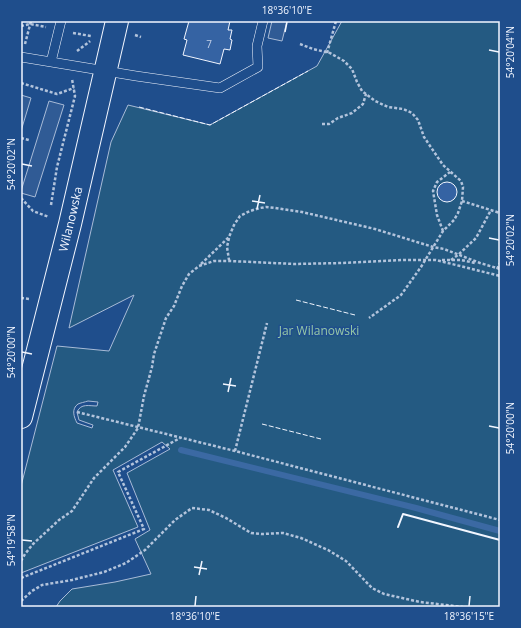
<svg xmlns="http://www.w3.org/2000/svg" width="521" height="628" font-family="'Open Sans',sans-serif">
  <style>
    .green { fill: #245a82; stroke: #a8bbd7; fill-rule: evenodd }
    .parking { fill: #305b95; stroke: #a8bbd7 }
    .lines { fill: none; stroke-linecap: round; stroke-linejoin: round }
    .stream { stroke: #3b69a3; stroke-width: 6 }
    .building { fill: #3563a3; stroke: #f2f6ff }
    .lane-casing { stroke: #f2f6ff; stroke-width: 10 }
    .secondary-casing { stroke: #f2f6ff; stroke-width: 24 }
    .path { stroke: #b3c4dc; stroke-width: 2.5; stroke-dasharray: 3 2; stroke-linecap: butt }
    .lane { stroke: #1f4e8c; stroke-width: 9 }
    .secondary { stroke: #1f4e8c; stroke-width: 22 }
    .fence { stroke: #f2f6ff; stroke-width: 1; stroke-dasharray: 5 2; stroke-linecap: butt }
    .wall { stroke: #f2f6ff; stroke-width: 2 }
    .ticks { fill: none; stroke: #f2f6ff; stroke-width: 1.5 }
    .labels { text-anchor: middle; stroke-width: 3; stroke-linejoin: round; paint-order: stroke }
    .number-label { font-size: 10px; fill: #c3d1e8 }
    .street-label { font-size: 12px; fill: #f2f6ff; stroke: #1f4e8c }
    .park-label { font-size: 12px; fill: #97c8a6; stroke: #1f4e8c }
    .neatline { fill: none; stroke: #f2f6ff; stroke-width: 1.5 }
    .ticks-label { font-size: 10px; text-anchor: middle; fill: #f2f6ff }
  </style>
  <rect width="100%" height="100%" fill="#1f4e8c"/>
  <path class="green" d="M342,21H500V607H56L60,601L72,589L115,582L151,574L135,539L150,530L127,473L170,449L162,442L113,470L138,527L21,573V486L57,346L109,351L134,295L69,328L111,142L128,105L210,125L317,66ZM88,401L98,402L97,406C89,406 81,403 77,412L79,420L93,425L92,428L77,423C74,417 71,409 78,404C80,403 85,402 88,401Z"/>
  <path class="parking" d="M272,21H287L282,41L268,38Z
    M21,95L31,98L21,131Z
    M49,101L64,105L35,197L21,193V191Z"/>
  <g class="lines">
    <path class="stream" d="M181,450L416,508L500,531"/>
  </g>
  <path class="building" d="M189,21H230L228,30H232L230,39L232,40L230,50L224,49L220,64L183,55L187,40L184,39Z
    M437 192a10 10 0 1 1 20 0a10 10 0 1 1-20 0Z"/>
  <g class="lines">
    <defs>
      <path id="lane" d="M21,57L136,76L220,88L258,67L257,46L263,21
        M51,62L61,21"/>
      <g id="secondary">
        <path id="s1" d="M21,417L70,224L117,21"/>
      </g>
    </defs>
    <use href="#lane" class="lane-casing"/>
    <use href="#secondary" class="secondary-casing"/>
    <path class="path" d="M21,26L30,24L46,27
      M73,33L91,36
      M135,35L141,37
      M25,44L31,21
      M300,44L313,49L330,53L344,61L352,69L357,82L362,91L375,101L388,107L403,109L412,113L418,120L424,137L443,165L461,181L463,187L462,201L458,213L454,220L443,231L421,267L401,295L369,318
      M77,51L89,42L90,41
      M327,53L336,21
      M21,83L57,94L74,88
      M322,124H329L338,118L352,113L363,104L366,94
      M21,138L29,140
      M21,198L33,211L49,217
      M462,201L500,213
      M51,205L57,167L75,96L72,79
      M443,231L437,215L433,191L437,182L450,172
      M229,238L227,247L229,260
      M442,260H461L475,263
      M451,260L458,255L476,238L491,210
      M201,264L229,237L234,225L240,216L250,211L260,208L266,207L275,208L302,212L375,229L433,247L444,249L480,263L500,269
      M497,269L500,263
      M21,298L30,299
      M77,412L235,451L500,520
      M235,451L267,323
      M21,561L25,554L33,544L59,520L72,511L94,478L125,447L138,428L144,396L152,367L154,354L166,318L174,306L182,286L189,274L199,266L214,261H230L295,264L343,263L403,260H436L500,276
      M21,578L144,529L118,472L180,438
      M21,601L32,591L42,585L72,580L104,572L126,563L145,550L175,520L192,508L209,510L226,518L251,533L262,534L283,533L301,538L328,550L346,561L372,588L384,594L420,602L463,607"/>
    <use href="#lane" class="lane"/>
    <use href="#secondary" class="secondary"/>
    <path class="fence" d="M139,107L210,125L308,71
      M296,300L355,315
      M262,424L321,439"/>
    <path class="wall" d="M398,527L403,514L500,540"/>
  </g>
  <path class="ticks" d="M285,32L287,22M489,50L499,52M22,164L32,166M252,201L265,203M257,209L260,195M489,238L499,240M22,352L32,354M223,384L236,386M228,392L231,378M489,426L499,428M22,540L32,541M194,567L207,569M199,575L202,561M195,606L196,596M469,606L470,596"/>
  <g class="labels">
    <g class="number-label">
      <text x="209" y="48">7</text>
    </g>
    <g class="street-label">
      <text dy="4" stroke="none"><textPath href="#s1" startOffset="204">Wilanowska</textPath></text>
    </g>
    <g class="park-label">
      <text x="319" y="335">Jar Wilanowski</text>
    </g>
  </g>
  <rect width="521" height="628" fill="none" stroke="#1f4e8c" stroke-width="44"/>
  <rect x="22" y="22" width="477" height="584" class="neatline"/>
  <g class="ticks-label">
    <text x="287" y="14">18°36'10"E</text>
    <text transform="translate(510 52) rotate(-90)" y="4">54°20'04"N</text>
    <text transform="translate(11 164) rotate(-90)" y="4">54°20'02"N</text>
    <text transform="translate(510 240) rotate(-90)" y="4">54°20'02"N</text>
    <text transform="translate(11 352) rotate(-90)" y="4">54°20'00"N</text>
    <text transform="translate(510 428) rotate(-90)" y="4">54°20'00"N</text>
    <text transform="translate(11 540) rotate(-90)" y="4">54°19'58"N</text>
    <text x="195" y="620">18°36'10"E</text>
    <text x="469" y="620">18°36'15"E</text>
  </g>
</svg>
